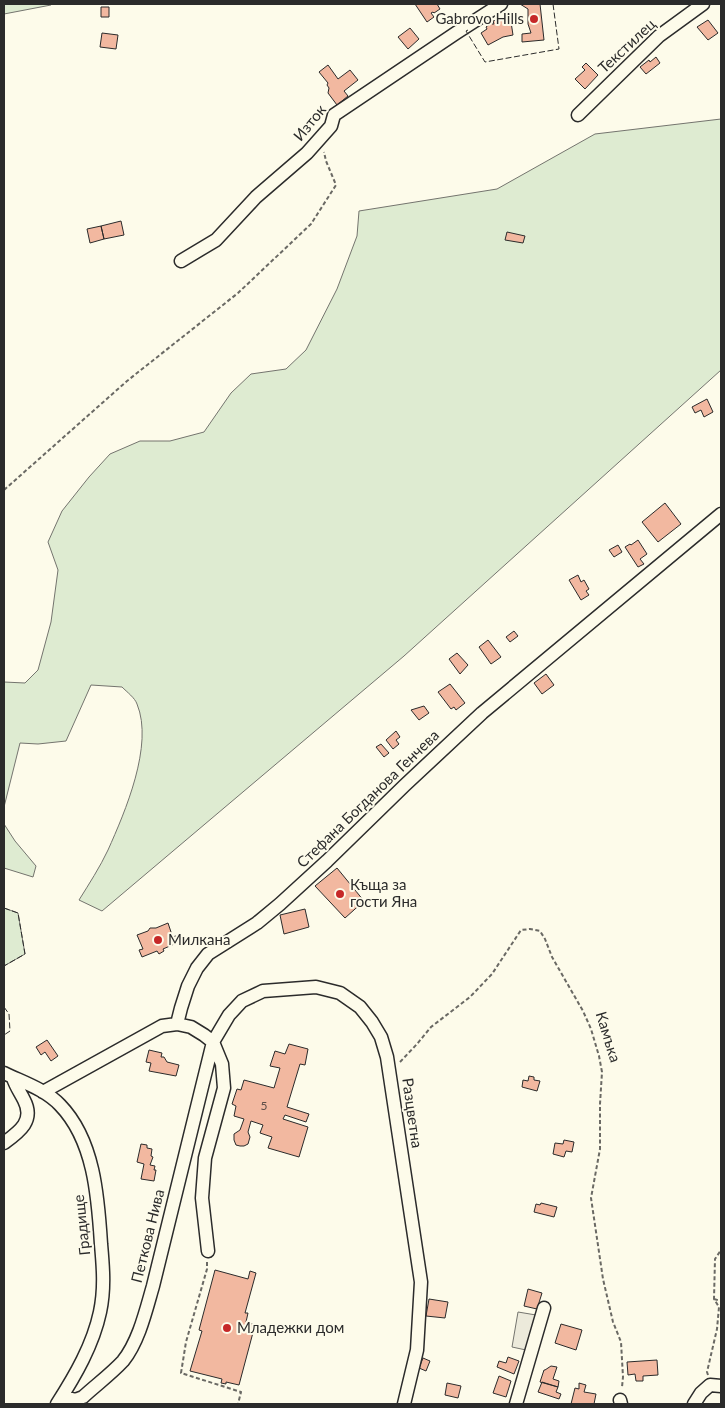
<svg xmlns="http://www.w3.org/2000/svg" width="725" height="1408" font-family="Lato,sans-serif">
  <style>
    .green { fill: #deebd1; stroke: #74746e }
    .parking { fill: #eceadb; stroke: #74746e }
    .building { fill: #f2b8a0; stroke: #2b2b2b }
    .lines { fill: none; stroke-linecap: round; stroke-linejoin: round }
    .minor-casing { stroke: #2b2b2b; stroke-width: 15 }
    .path { stroke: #6a6964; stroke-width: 2; stroke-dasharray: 4 2.5; stroke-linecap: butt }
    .minor { stroke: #fdfbea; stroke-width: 12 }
    .fence { stroke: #2b2b2b; stroke-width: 1; stroke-dasharray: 6 2.5; stroke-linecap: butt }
    .poi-dot { fill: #c62828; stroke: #fdfbea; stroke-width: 2 }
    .labels { text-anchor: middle; stroke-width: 4; stroke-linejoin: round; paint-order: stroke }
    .number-label { font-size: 12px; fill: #5d4e48 }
    .poi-label { font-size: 15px; fill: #2b2b2b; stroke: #fdfbea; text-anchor: start }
    .street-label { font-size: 15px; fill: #2b2b2b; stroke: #fdfbea }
  </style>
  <rect width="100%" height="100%" fill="#fdfbea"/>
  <path class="green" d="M4,4H50L51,5L4,14Z
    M721,119V370L404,656L102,911L79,900C89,884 100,867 108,850C125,812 154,745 137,704C135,698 127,692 122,687L91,685L66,741L38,744L20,743L4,807V682L25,683L38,670L51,622L58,570L48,542L62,511L89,477L110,454L140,441H170L204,432L231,393L251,374L286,369L306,350L337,289L357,236L359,211L497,189L595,134Z
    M4,824L15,841L36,866L33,877L4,868Z
    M4,908L18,913L25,954L4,966Z"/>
  <path class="parking" d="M518,1312L536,1315L526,1350L512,1347Z"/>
  <path class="building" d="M415,4H437L440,9L434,13L433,12L431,13L434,17L427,22Z
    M520,4H540L544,40L522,42V34L531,33L528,24V9Z
    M101,7H109V17H101Z
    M503,18L504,23L511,22L513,35L503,37L488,45L481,33L487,29L486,27L491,23L492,24H494L493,21Z
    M708,20L718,33L708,40L697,27Z
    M410,28L419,39L408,49L398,37Z
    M102,33L118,35L116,49L100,47Z
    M656,57L660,63L646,74L640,67L649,60L650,62Z
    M586,63L598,75L585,89L575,79L585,70L582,67Z
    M328,65L338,79L350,70L358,80L344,91L348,96L337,105L328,93L329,88L327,85L328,83L319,72Z
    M121,221L124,235L104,239L101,226Z
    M101,226L104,239L90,243L87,229Z
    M507,232L525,236L523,243L505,240Z
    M707,399L713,412L704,417L701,410L695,413L692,407Z
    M665,503L681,524L658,542L642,522Z
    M638,540L647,554L640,559L644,564L638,567L625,547L630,544L631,545Z
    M618,545L622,552L614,557L609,550Z
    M578,575L581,582L584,580L589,589L586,591L589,595L581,600L569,580Z
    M514,631L518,636L510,642L506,637Z
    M488,640L501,657L491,664L479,647Z
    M457,653L468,665L460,674L449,659Z
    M546,674L554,685L542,694L534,683Z
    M450,684L465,703L456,710L454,707L451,709L438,692Z
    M424,706L429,713L419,720L411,710Z
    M396,731L400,737L396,740L399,744L393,749L386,740Z
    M381,744L389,753L384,757L376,747Z
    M337,868L364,901L345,918L315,886Z
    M305,909L309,927L284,934L280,915Z
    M168,923L172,935V937L176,936L179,942L163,949L164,951L159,954L157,951L142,957L139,950L143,949L137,935L148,931L150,928H156Z
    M47,1040L58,1056L51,1061L45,1052L41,1055L36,1047Z
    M289,1044L308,1049L305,1065L300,1064L287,1107L309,1114L306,1122L285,1115L283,1119L308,1127L299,1157L268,1148L272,1137L260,1133L263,1125L251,1121L248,1132L250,1137L248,1144L244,1146H240L236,1145L234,1140V1134L240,1130L244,1119L234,1116L236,1106L232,1104L237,1089L241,1090L244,1080L274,1088L280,1068L270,1066L275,1051L285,1054Z
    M149,1050L162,1053L161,1057H164L167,1062L179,1065L176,1076L149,1071L151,1063L146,1062Z
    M529,1076L534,1077V1080L540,1081L537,1091L522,1087L523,1080L528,1081Z
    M564,1140L574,1142L572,1152L566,1151L564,1157L553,1154L555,1143L563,1144Z
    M141,1144L147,1145V1148L152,1149L151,1156L153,1157L150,1165L155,1166L154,1170H156L154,1181L141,1179L144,1164L137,1162Z
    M541,1203L557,1207L554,1217L534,1212L536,1204L540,1205Z
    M215,1270L248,1279L250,1271L256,1273L245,1313H248L246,1322L255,1325L239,1385L226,1382V1384L221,1383L222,1379L190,1371L202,1331L199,1330Z
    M528,1289L542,1293L537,1309L524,1306Z
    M429,1299L448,1302L445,1318L426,1316Z
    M561,1324L582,1330L576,1350L555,1343Z
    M508,1357L519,1361L514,1374L497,1367L499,1361L506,1363Z
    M423,1358L430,1361L426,1371L419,1368Z
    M657,1360L658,1375L643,1376V1381H636L635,1374L628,1375L627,1362Z
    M551,1366L557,1367L553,1379L559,1381L558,1387L540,1382L544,1370H545Z
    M499,1376L511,1381L506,1397L493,1393Z
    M542,1382L558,1387L556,1392L561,1394L559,1399L538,1392Z
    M447,1383L461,1386L458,1398L445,1395Z
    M579,1383L586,1385L584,1392L596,1394L594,1404H571L575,1388L579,1389Z"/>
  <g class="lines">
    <defs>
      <path id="minor" d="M578,115L659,36L703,4
        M181,261L216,240L256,197L307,153L331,126L334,115L456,33L501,4
        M177,1024L181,1008L188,986L197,968L208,954L257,923L280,904L327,861L405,785L482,713L721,514
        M4,1073C22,1082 45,1089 60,1105C94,1140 98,1196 101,1244C103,1266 105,1289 100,1312C93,1345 75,1376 57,1404
        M43,1092L162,1026L177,1024L191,1027L204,1035L213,1042L222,1064L224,1088L205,1158L202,1198L208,1251
        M4,1143C19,1132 35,1121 24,1100C20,1092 16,1087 13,1078
        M62,1396L75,1400L83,1397C96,1385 111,1374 123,1361C139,1341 146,1310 153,1286L213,1042L229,1015L242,1001L263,991L316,987L340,993L360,1007L372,1022L381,1037L387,1057L421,1282L417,1350L404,1404
        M620,1400L621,1404
        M516,1404L544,1308
        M694,1404L701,1393L710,1385L721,1386"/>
    </defs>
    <use href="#minor" class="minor-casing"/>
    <path class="path" d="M4,490L127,381L238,293L311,224L336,185L326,161L324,152
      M400,1062L417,1044L431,1027L470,997L492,974L521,930L530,929L540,931L545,939L552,957L583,1011L591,1029L599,1056L602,1072L600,1104V1149L591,1198L603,1279L613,1322L621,1342L623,1377L622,1387
      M207,1262V1269L186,1342L181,1373L241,1392L238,1404
      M714,1299L721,1301
      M708,1375L707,1372L717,1329L719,1307L714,1299L715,1259L721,1250"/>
    <use href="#minor" class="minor"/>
    <path class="fence" d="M468,30L466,31L485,62L559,49L553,4
      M4,908L18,913L25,954L4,966
      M4,1007L9,1014L10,1031L4,1035"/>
  </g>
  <g class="poi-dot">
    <circle cx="534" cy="19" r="5"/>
    <circle cx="340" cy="894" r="5"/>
    <circle cx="158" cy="940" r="5"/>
    <circle cx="227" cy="1328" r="5"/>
  </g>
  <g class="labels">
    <g class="number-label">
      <text x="264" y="1110">5</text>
    </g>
    <g class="poi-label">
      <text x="524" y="24" text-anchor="end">Gabrovo Hills</text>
      <text x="350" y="890">Къща за<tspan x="350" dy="17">гости Яна</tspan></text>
      <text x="168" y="945">Милкана</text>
      <text x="237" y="1333">Младежки дом</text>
    </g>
    <g class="street-label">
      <text transform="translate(627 46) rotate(-43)" y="5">Текстилец</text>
      <text transform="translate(310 123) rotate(-51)" y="5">Изток</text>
      <text transform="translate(368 799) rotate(-44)" y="5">Стефана Богданова Генчева</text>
      <text transform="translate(608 1037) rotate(73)" y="5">Камъка</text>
      <text transform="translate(412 1113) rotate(82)" y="5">Разцветна</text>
      <text transform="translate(82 1225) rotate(-96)" y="5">Градище</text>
      <text transform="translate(148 1236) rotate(-76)" y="5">Петкова Нива</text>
    </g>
  </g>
  <rect width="725" height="1408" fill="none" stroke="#2b2b2b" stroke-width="10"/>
</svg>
